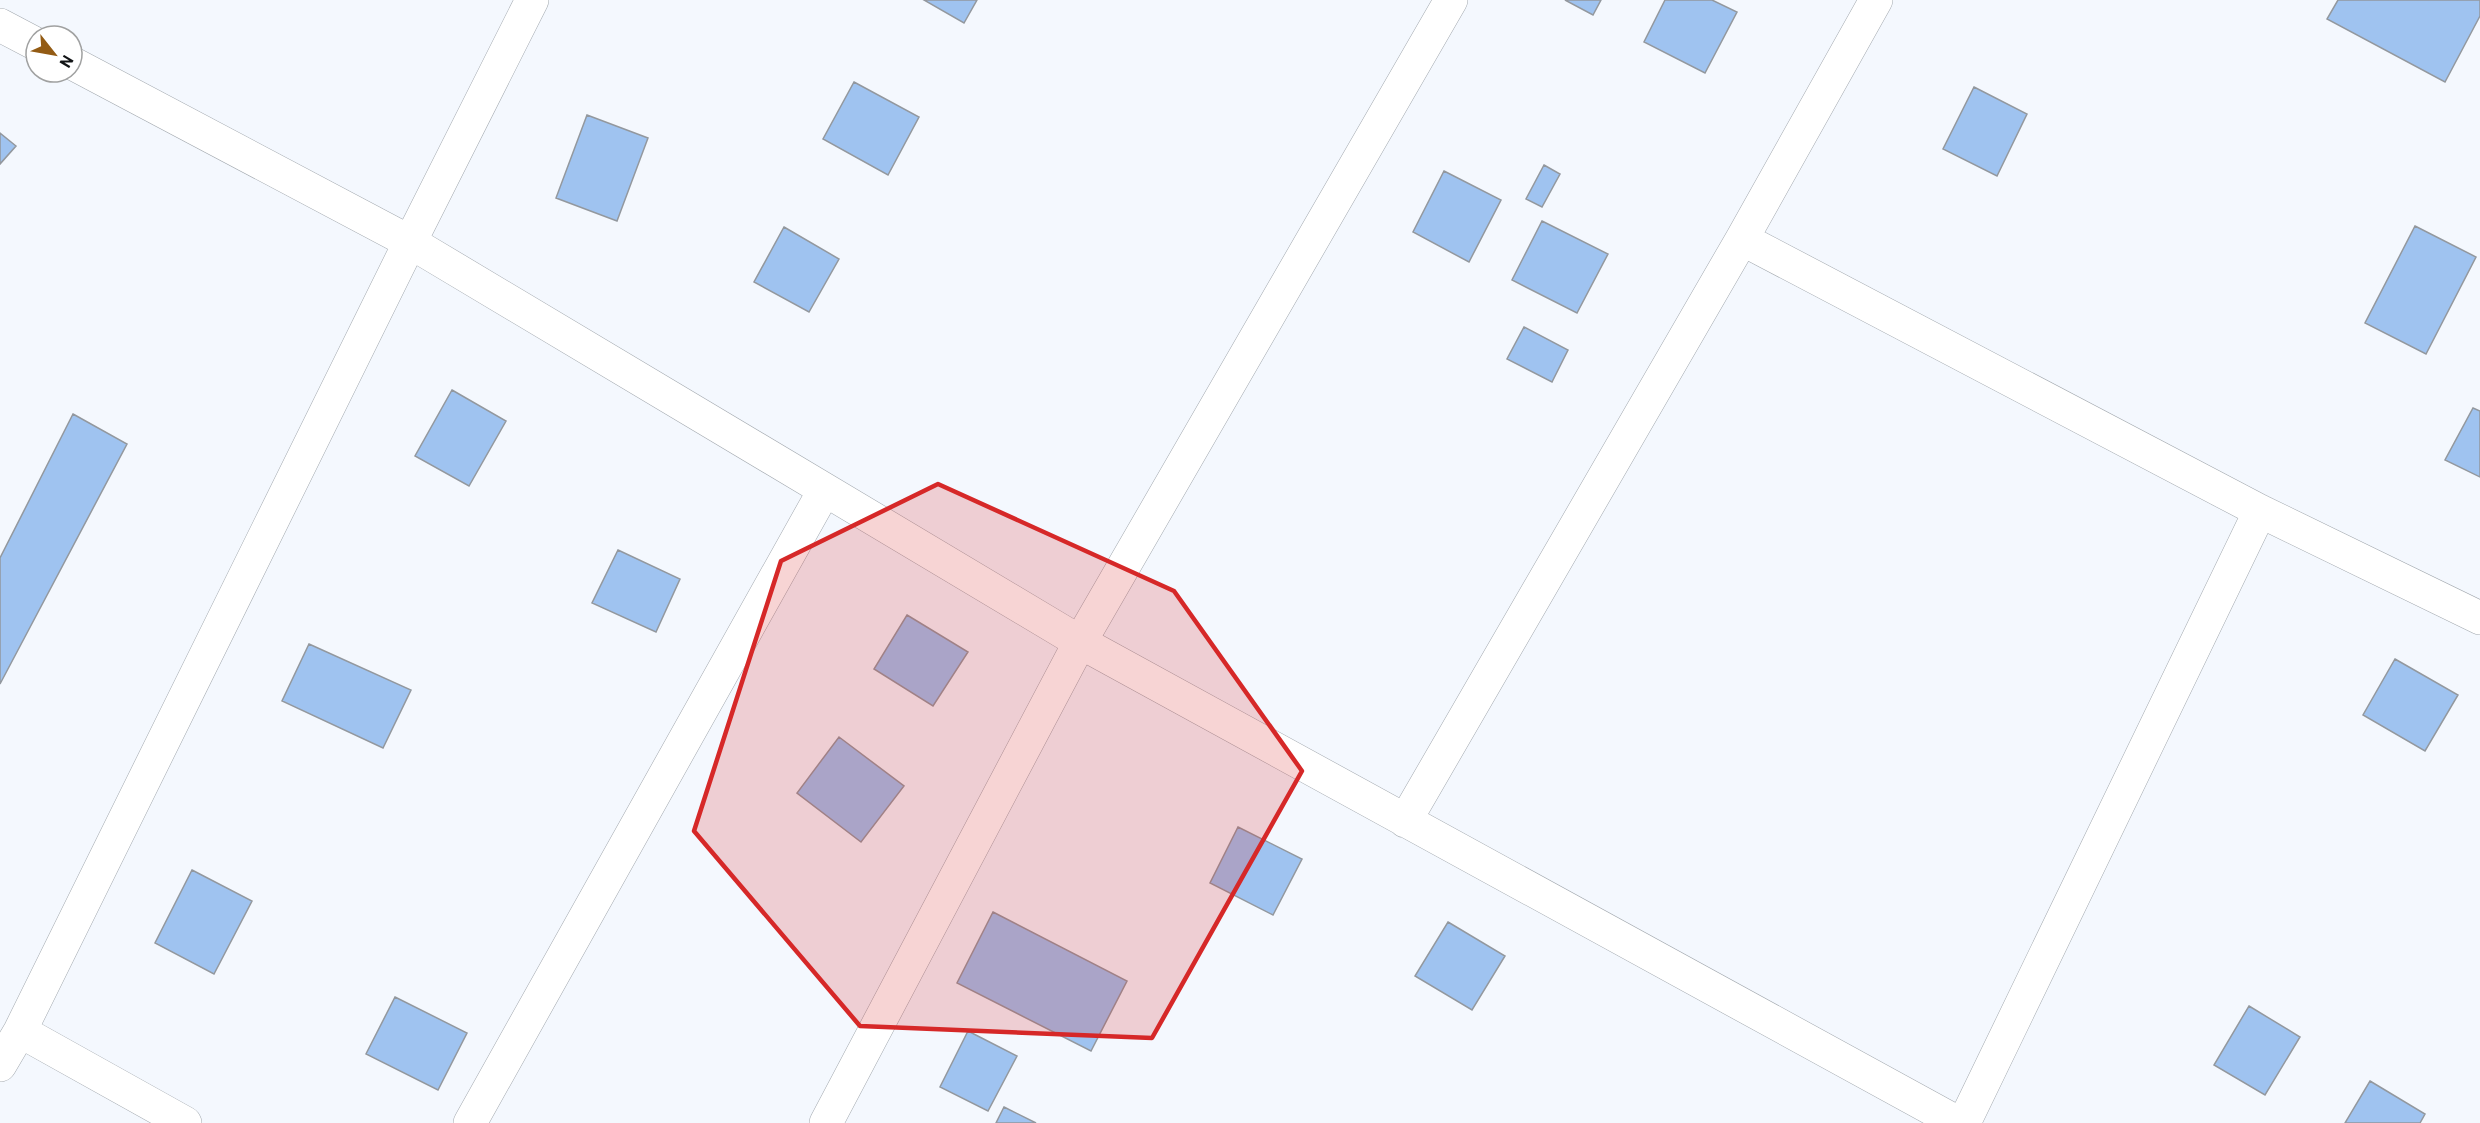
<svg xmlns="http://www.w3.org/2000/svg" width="2480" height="1123" font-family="Barlow,sans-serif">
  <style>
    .building { fill: #9fc3f0; stroke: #93989e; stroke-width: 1.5 }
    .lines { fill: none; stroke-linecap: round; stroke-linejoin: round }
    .minor-casing { stroke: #a3a9af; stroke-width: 34 }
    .minor { stroke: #fff; stroke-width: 33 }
    .marked { fill: #d62828; fill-opacity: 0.2; stroke: #d62828; stroke-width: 4.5; stroke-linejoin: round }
  </style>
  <rect width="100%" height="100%" fill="#f4f8fe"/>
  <path class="building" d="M924,0H977L964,23Z
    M1565,0H1601L1593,15Z
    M1665,0H1712L1737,12L1705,73L1644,42Z
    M2338,0H2480V16L2445,82L2327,19Z
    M854,82L919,117L888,175L823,139Z
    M1974,87L2027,114L1997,176L1943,149Z
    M587,115L648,138L617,221L556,198Z
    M0,133L16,146L0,164Z
    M1544,165L1560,174L1542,207L1526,199Z
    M1444,171L1501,200L1469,262L1413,232Z
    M1542,221L1608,254L1577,313L1512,280Z
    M2415,226L2476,257L2426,354L2365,323Z
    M784,227L839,259L809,312L754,282Z
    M1524,327L1568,350L1552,382L1507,359Z
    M452,390L506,421L469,486L415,456Z
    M2473,408L2480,411V477L2445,460Z
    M73,414L127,444L0,684V558Z
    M618,550L680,579L656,632L592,603Z
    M907,615L968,652L933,706L874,669Z
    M309,644L411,690L383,748L282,701Z
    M2395,659L2458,695L2425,751L2363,715Z
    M839,737L904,786L861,842L797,793Z
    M1238,827L1302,859L1273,915L1210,883Z
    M192,870L252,901L214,974L155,943Z
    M993,912L1127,981L1091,1051L957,983Z
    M1448,922L1505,956L1472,1010L1415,976Z
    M395,997L467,1033L438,1090L366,1054Z
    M2249,1006L2300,1037L2265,1095L2214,1065Z
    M968,1031L1017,1056L988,1111L940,1087Z
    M2370,1081L2425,1114L2420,1123H2345Z
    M1004,1107L1036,1123H996Z"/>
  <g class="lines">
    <defs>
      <path id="minor" d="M0,25L36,44
        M72,63L410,242L1080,642L1958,1123
        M1742,239L2260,511L2480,618
        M1405,821L1742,239L1876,0
        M20,1031L185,1123
        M0,1065L20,1031L410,242L532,0
        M470,1123L824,491
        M826,1123L1080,642L1451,0
        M1964,1123L2260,511"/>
    </defs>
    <use href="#minor" class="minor-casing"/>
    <use href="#minor" class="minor"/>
  </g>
  <path class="marked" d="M938,484L1174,591L1302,771L1152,1038L860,1026L694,831L781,561Z"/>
  <g transform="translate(54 54) rotate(121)"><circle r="28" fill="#ffffff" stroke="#a0a1a1" stroke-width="1.5"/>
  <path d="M0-4.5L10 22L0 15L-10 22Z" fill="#935b14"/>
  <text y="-9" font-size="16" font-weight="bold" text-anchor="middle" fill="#111315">N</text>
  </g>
</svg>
